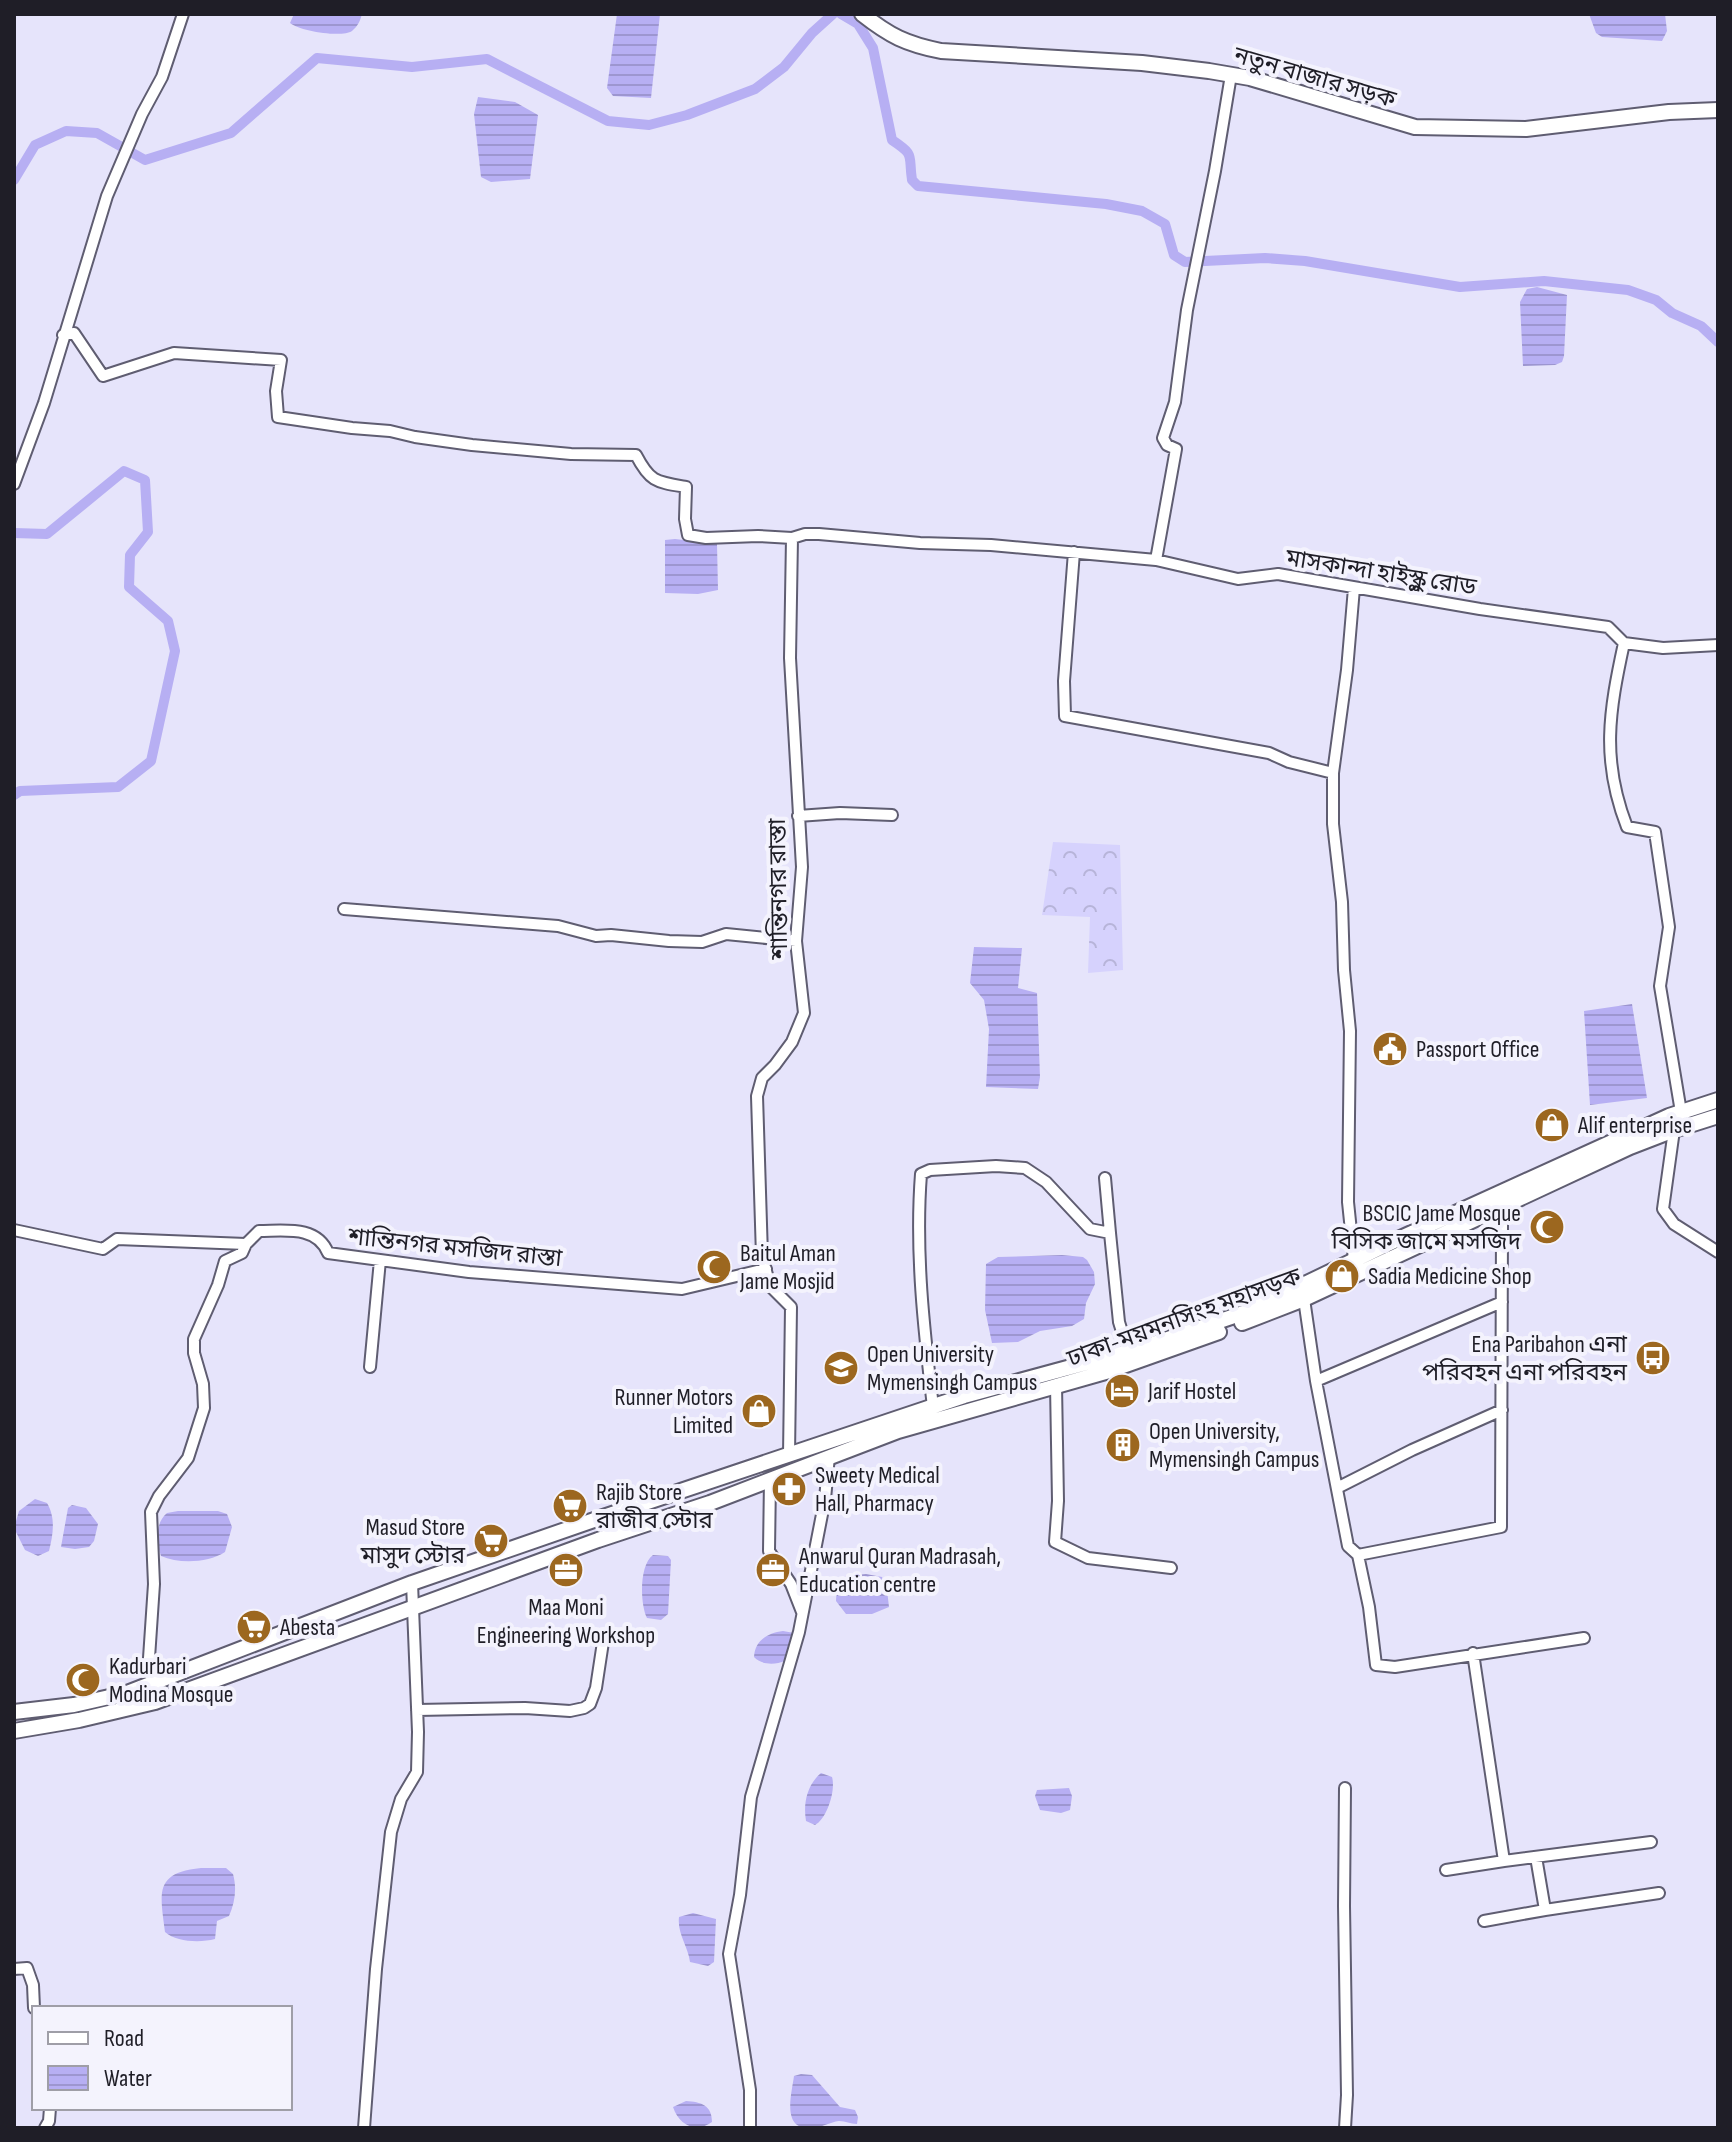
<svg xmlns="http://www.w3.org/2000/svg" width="1732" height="2142" font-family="'Sofia Sans Condensed','Noto Sans Bengali',sans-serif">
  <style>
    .forest { fill: url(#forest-crowns) }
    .water { fill: url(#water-rules) }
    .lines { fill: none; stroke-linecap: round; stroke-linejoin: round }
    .canal { stroke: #b7aff3; stroke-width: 10 }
    .street-casing { stroke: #5f5d71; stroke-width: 14 }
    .secondary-casing { stroke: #5f5d71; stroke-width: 18 }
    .street { stroke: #fff; stroke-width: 10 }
    .secondary { stroke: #fff; stroke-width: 14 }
    .labels { text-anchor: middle; stroke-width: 8; stroke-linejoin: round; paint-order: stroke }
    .street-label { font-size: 24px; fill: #1f1e27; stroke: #f4f3fd }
    .poi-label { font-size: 24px; fill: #1f1e27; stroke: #f4f3fd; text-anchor: start }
  </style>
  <defs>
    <pattern id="forest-crowns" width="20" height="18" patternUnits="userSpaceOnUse" patternTransform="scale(2)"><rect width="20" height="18" fill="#d6d2fd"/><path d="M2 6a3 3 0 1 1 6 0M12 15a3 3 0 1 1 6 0" fill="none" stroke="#b7b4d9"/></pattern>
    <pattern id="water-rules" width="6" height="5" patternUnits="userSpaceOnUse" patternTransform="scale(2)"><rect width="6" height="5" fill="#b7aff3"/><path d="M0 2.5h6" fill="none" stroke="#9d96d0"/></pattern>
  </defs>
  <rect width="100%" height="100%" fill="#e6e4fb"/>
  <path class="forest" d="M1053,842L1120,845L1123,970L1088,973L1090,917L1042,915Z"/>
  <path class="water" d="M294,14H362C360,21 358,26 352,31C342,38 299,31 290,23Z
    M617,14H660L651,98L613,96L607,88Z
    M1589,14H1665L1667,31L1662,41L1602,37L1596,33Z
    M478,97L515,102L538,115L530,179L491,182L481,177L474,114Z
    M1537,287L1567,295L1564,356L1562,362L1555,365L1523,366L1520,302L1527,289Z
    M675,539L717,544L718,590L698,594L665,593V540Z
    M974,947L1022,948L1018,988L1037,993L1040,1077L1038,1089L986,1087L989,1029L984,1000L970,983Z
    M1632,1004L1647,1098L1590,1105L1584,1011Z
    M1062,1255L1083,1257L1087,1260L1094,1272L1095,1284L1086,1303L1084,1319L1072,1326L1040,1331L1018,1342L992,1343L985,1310L986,1264L998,1257Z
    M35,1499L47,1503C56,1518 53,1535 49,1551L38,1556L25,1550L14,1528L19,1511Z
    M72,1505L86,1508L98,1524L94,1541L89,1547L75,1549L61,1547L68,1508Z
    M178,1511H218L227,1514L232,1527L225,1552C208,1563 179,1564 161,1556C156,1542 155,1523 167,1513Z
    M653,1555L668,1556L671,1560L668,1614L661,1620L647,1618C640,1604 639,1565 653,1555Z
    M866,1574L882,1577L887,1590L889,1607L872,1614H846L836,1601L837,1584L845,1576Z
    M783,1631L794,1633L790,1655L785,1661C775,1665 761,1665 754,1657C755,1640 768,1633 783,1631Z
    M821,1773L832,1777C836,1790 827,1819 815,1825L806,1821C803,1803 807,1785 821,1773Z
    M1069,1788L1072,1796L1070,1810L1061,1813L1040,1810L1035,1796L1037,1790Z
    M201,1868H226L233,1874C237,1888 235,1903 229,1916L217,1921L215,1939C200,1943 176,1942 165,1932C160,1892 154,1873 201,1868Z
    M693,1913L716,1919L714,1962L708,1966L690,1962C688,1946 677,1934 679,1917Z
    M801,2074L812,2075L840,2107L855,2110L858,2117L857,2124C850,2124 846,2121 839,2121C830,2122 823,2127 814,2128C781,2132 791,2097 794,2076Z
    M686,2101C701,2102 712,2105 712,2122C697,2133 679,2126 673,2107Z"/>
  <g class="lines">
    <path class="canal" d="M841,14L858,24L873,48L892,140C916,156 908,154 912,180L918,186L1106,204L1142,211L1165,224L1174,255L1185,262L1265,258L1305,261L1460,287L1544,281L1628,290L1656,300L1672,313L1701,326L1718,342
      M14,180L35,145L66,131L97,133L145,160L231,133L317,58L412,67L487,59L608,121L649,125L687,115L755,89L784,67L812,33L833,14
      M14,533L47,534L124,471L145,480L148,532L130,555L129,587L168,621L175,651L151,761L118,787L20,791L14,795"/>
    <defs>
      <path id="street" d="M63,335L74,333L103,376L174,353L281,360L276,391L278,417L352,428L390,431L415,437L472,445L571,454L636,455C650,482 656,482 686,487L685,519L688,535L706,538L758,536L792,538L805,534H819L920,543L991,545L1156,560L1238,579L1278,574L1480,609L1608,627L1624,643L1663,648L1718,645
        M14,484L44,403L107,196L142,114L162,77L183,14
        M1074,552L1064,681L1065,716L1269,753L1289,762L1333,773L1347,670L1354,588
        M1156,560L1176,449L1167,445L1163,438L1175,402L1187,310L1215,171L1231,75
        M1624,643C1609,712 1601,760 1627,827L1655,832L1669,927L1660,986L1681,1112
        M1333,773V824L1342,902L1344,970L1350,1031L1348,1202L1354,1260
        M798,816L840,813L892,815
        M344,909L558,926L596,936L611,935L669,941L702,942L726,934L796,941
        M1674,1130L1663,1209L1674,1224L1718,1252
        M1105,1178L1110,1233
        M14,1230L103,1249L117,1239L246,1244L259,1231C284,1231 317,1225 328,1253L469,1272L682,1289L766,1269
        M1304,1299L1316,1381L1348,1546L1358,1555L1369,1607L1376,1665L1395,1667L1584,1638
        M370,1367L380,1260
        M1316,1381L1502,1302
        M1056,1385L1058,1501L1055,1542L1088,1558L1171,1568
        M933,1407C924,1330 915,1252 921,1174L930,1170L996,1166L1025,1168L1046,1182L1090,1229L1110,1233L1119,1322L1128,1351
        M789,1455L791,1307L770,1286L762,1256L757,1096L762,1078L775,1065L792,1042L804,1013L796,941L802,867L790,658L792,538
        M770,1479L769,1551L791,1584L802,1612
        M1337,1488L1412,1450L1502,1410
        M1358,1555L1501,1527L1502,1225
        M1473,1653L1504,1861L1651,1842
        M155,1684L149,1658L154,1584L151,1512L159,1496L188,1458L204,1408L203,1384L194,1353V1339L218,1285L225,1261L242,1253L246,1244
        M417,1710L525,1708L570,1711L584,1708L590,1704L596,1688L603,1642
        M1536,1857L1545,1910L1659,1893
        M1446,1870L1504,1861
        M1484,1921L1545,1910
        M14,1969L27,1968L33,1985L34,2008
        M45,2128L49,2121L50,2108
        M364,2128L376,1969L391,1832L401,1799L417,1772L418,1732L412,1583
        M750,2128V2090L729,1954L740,1895L751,1797L799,1632L825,1499L829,1456
        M1345,2128L1347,2095L1344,1906L1345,1788"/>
      <path id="secondary" d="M862,14C890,36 906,44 941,51L1142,63L1209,71L1250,78L1415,127L1526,129L1669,112L1718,110
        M1242,1323L1304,1299L1630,1147L1674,1130L1718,1116
        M14,1712L74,1705L127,1693L412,1583L597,1519L964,1396L1141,1348L1249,1311L1394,1241L1669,1116L1718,1100
        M14,1731L79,1720L155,1702L598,1540L710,1503L898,1431L1109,1371L1219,1332"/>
    </defs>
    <use href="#street" class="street-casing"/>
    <use href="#secondary" class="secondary-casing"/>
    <use href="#street" class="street"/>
    <use href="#secondary" class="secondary"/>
  </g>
  <defs>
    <symbol id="civic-disc" viewBox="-11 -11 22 22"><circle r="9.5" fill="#9c671f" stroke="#f4f3fd"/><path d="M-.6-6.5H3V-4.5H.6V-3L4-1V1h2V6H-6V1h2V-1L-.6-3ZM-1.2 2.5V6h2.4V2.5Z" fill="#fff"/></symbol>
    <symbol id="shop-disc" viewBox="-11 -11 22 22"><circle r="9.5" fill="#9c671f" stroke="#f4f3fd"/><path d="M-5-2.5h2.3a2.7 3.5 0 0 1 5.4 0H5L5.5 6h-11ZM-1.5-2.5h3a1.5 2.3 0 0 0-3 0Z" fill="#fff"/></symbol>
    <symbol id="mosque-disc" viewBox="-11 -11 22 22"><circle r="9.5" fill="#9c671f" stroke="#f4f3fd"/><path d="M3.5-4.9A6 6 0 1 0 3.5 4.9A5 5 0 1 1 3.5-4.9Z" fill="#fff"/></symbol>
    <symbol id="bus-disc" viewBox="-11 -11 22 22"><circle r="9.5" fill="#9c671f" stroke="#f4f3fd"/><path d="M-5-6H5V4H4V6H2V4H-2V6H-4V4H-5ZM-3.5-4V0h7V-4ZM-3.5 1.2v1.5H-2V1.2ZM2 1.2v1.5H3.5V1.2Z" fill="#fff"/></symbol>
    <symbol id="university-disc" viewBox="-11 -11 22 22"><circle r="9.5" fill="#9c671f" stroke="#f4f3fd"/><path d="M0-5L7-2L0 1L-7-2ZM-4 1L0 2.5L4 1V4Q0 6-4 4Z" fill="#fff"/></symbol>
    <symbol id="hotel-disc" viewBox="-11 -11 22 22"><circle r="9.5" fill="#9c671f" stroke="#f4f3fd"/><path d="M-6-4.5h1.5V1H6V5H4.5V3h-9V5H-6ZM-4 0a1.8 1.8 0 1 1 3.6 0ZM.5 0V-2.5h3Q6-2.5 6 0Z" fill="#fff"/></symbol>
    <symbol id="building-disc" viewBox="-11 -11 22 22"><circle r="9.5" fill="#9c671f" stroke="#f4f3fd"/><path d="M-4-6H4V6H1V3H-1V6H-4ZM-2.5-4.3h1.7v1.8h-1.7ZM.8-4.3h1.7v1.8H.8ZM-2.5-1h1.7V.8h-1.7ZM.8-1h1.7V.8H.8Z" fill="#fff"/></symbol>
    <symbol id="pharmacy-disc" viewBox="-11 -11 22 22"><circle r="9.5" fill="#9c671f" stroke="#f4f3fd"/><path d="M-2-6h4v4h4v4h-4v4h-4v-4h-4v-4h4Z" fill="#fff"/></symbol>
    <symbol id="supermarket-disc" viewBox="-11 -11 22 22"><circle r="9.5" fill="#9c671f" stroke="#f4f3fd"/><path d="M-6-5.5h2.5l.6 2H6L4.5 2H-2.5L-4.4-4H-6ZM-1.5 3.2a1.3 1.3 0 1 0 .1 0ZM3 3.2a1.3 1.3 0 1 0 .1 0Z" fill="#fff"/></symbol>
    <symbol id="office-disc" viewBox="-11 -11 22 22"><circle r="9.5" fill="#9c671f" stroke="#f4f3fd"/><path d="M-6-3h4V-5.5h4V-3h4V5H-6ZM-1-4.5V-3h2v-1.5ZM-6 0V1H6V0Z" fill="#fff"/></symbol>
  </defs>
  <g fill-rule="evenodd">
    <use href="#civic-disc" x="1370" y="1029" width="40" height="40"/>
    <use href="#shop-disc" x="1532" y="1105" width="40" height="40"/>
    <use href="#mosque-disc" x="1527" y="1207" width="40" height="40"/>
    <use href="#mosque-disc" x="694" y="1247" width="40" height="40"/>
    <use href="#shop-disc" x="1322" y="1256" width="40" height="40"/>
    <use href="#bus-disc" x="1633" y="1338" width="40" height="40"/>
    <use href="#university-disc" x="821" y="1348" width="40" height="40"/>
    <use href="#hotel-disc" x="1102" y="1371" width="40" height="40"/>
    <use href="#shop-disc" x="739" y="1391" width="40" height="40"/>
    <use href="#building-disc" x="1103" y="1425" width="40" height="40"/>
    <use href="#pharmacy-disc" x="769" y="1469" width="40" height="40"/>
    <use href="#supermarket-disc" x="550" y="1486" width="40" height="40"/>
    <use href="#supermarket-disc" x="471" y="1521" width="40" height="40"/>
    <use href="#office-disc" x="546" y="1550" width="40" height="40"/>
    <use href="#office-disc" x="753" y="1550" width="40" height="40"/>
    <use href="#supermarket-disc" x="234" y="1607" width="40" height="40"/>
    <use href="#mosque-disc" x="63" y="1660" width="40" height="40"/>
  </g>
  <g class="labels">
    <g class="street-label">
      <text transform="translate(1315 77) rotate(16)" y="8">নতুন বাজার সড়ক</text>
      <text transform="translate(1381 572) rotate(9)" y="8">মাসকান্দা হাইস্কুল রোড</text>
      <text transform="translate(778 889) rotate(-91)" y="8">শান্তিনগর রাস্তা</text>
      <text transform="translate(455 1247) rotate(6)" y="8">শান্তিনগর মসজিদ রাস্তা</text>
      <text transform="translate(1184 1317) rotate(-20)" y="8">ঢাকা-ময়মনসিংহ মহাসড়ক</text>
    </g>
    <g class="poi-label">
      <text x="1416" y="1057">Passport Office</text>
      <text x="1578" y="1133">Alif enterprise</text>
      <text x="1521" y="1221" text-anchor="end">BSCIC Jame Mosque<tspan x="1521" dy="28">বিসিক জামে মসজিদ</tspan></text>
      <text x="740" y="1261">Baitul Aman<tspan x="740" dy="28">Jame Mosjid</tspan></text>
      <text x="1368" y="1284">Sadia Medicine Shop</text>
      <text x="1627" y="1352" text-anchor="end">Ena Paribahon এনা<tspan x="1627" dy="28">পরিবহন এনা পরিবহন</tspan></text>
      <text x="867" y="1362">Open University<tspan x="867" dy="28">Mymensingh Campus</tspan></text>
      <text x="1148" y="1399">Jarif Hostel</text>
      <text x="733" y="1405" text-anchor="end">Runner Motors<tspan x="733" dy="28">Limited</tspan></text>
      <text x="1149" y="1439">Open University,<tspan x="1149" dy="28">Mymensingh Campus</tspan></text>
      <text x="815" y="1483">Sweety Medical<tspan x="815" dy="28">Hall, Pharmacy</tspan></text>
      <text x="596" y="1500">Rajib Store<tspan x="596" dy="28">রাজীব স্টোর</tspan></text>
      <text x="465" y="1535" text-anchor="end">Masud Store<tspan x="465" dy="28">মাসুদ স্টোর</tspan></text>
      <text x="799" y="1564">Anwarul Quran Madrasah,<tspan x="799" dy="28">Education centre</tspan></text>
      <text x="566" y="1615" text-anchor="middle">Maa Moni<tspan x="566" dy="28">Engineering Workshop</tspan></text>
      <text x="280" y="1635">Abesta</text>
      <text x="109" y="1674">Kadurbari<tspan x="109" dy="28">Modina Mosque</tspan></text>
    </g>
  </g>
  <rect width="1732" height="2142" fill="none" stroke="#1f1e27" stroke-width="32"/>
  <rect x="32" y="2006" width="260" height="104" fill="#f4f3fd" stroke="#9f9ea7" stroke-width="2"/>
  <rect x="48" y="2032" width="40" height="12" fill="#ffffff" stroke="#9f9ea7" stroke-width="2"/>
  <text x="104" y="2046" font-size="24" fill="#1f1e27">Road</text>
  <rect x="48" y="2066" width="40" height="24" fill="url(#water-rules)" stroke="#9f9ea7" stroke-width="2"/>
  <text x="104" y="2086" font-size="24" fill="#1f1e27">Water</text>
</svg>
